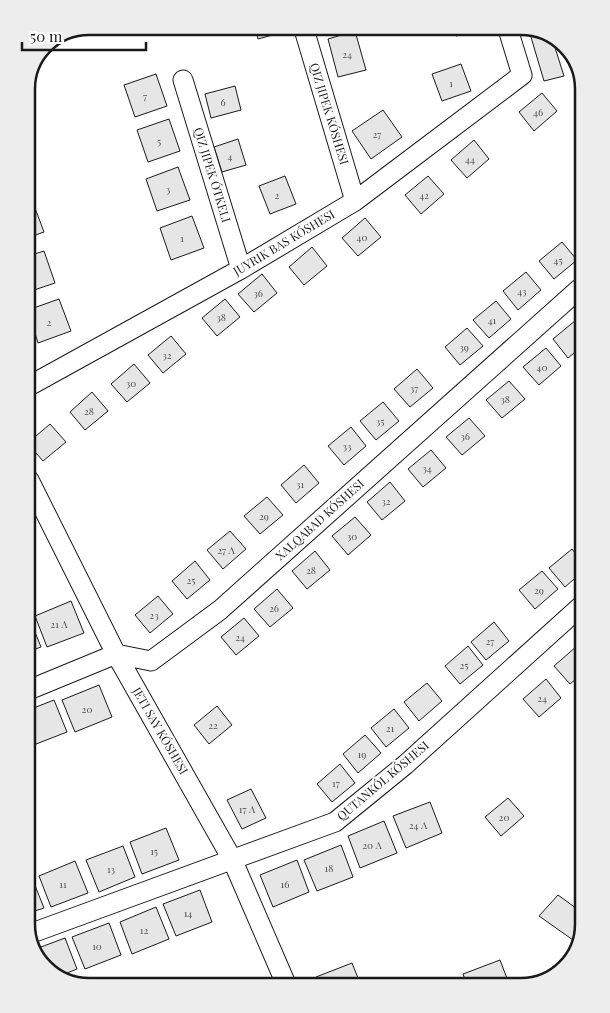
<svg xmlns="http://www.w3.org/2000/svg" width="610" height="1013" font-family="'Playfair Display',serif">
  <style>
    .building { fill: #e6e6e6; stroke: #1a1a1a }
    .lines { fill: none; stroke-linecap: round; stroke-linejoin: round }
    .minor-casing { stroke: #1a1a1a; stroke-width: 21 }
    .minor { stroke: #fff; stroke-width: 19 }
    .labels { text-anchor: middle; stroke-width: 4; stroke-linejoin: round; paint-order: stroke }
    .number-label { font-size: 10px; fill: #4d4d4d }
    .street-label { font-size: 12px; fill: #1a1a1a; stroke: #fff }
    .rim { fill: none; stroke: #1a1a1a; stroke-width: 2.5 }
  </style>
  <rect width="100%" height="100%" fill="#fff"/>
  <path class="building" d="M255,26H278L280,33L258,39Z
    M453,26H482L483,29L456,36Z
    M528,27L551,35L564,76L544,81Z
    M355,31L366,70L338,77L328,39Z
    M461,64L471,91L442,101L432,74Z
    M156,74L167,106L135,117L124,85Z
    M235,86L241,110L211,118L205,94Z
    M542,93L557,111L534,131L519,112Z
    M383,110L402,137L371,159L352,131Z
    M169,119L180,151L148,162L137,130Z
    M238,139L246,165L222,172L214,147Z
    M474,140L489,159L467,178L451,160Z
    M178,167L190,200L157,211L146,179Z
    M285,176L296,204L270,214L259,186Z
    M428,176L444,194L421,214L405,195Z
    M32,200L44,232L27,238V202Z
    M192,216L204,248L171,260L160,228Z
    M365,218L381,237L358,256L342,238Z
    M562,242L577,260L554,279L539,261Z
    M312,247L327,266L304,285L289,267Z
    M44,251L55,283L28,292V256Z
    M526,272L541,290L518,310L503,291Z
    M262,274L277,293L254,312L238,294Z
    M59,299L71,331L38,343L28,310Z
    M225,299L240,317L217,336L202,318Z
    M496,301L511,319L489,338L473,320Z
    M576,320L579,324L580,348L568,358L553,339Z
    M467,328L483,346L460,365L445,347Z
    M171,336L186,354L163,373L148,355Z
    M546,348L561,366L539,385L523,367Z
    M134,364L150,383L127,402L111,384Z
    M417,369L433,388L410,407L394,389Z
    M509,381L525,399L502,418L486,400Z
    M92,392L108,411L85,430L70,412Z
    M383,402L399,421L376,440L360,421Z
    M469,418L485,436L462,455L446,437Z
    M50,424L66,442L43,461L29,445V442Z
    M351,427L366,446L344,465L328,446Z
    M431,450L446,468L423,487L408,469Z
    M304,465L319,483L296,503L281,485Z
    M390,482L405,501L382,520L367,502Z
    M267,497L283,515L260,534L244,516Z
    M355,517L371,535L348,555L332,536Z
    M230,531L246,549L223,569L207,550Z
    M572,549L581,560V573L565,587L549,568Z
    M315,551L330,570L307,589L292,571Z
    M195,561L210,580L187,599L172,581Z
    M542,571L558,589L535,609L519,590Z
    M277,589L293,608L270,627L254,609Z
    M158,596L173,614L150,633L135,615Z
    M71,601L84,633L47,647L35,616Z
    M244,618L259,636L236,655L221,637Z
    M31,622L41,647L30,651V623Z
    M494,622L509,641L486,660L471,642Z
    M468,646L483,665L460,684L445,666Z
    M577,646L582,651V674L570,684L554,666Z
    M546,679L561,698L539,717L523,699Z
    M427,683L442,701L419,721L404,702Z
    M99,685L112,717L75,732L62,700Z
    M54,700L67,732L31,746V709Z
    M217,706L232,725L209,744L194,725Z
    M394,709L409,728L386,747L371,728Z
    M365,735L381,753L358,773L343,754Z
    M340,764L355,783L332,802L317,784Z
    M251,789L266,818L242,829L227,800Z
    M508,798L524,816L501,836L485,817Z
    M430,802L442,833L406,848L393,816Z
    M384,821L397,853L360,868L348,836Z
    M166,828L179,860L142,874L130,842Z
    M341,845L353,877L317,891L304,860Z
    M123,846L135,877L99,892L86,860Z
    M297,860L309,892L273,907L260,875Z
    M75,861L88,893L51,907L39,876Z
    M32,878L44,908L32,912Z
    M200,890L212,922L176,936L163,904Z
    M558,895L584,914V924L582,929L573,940L539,916Z
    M156,907L169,939L132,954L120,922Z
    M109,923L121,955L85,969L72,937Z
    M65,938L77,969L57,977L54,976L33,950Z
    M500,960L508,981L466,982L463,974Z
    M352,963L360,983L318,984L316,977Z"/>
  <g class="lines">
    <defs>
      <path id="minor" d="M303,26L355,201
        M183,80L241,269
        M29,386L241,269L355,201L522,75L507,26
        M29,480L116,654L232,859L286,984
        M31,689L116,654L151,661L220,610L579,289
        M32,933L335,822L405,765L581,606"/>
    </defs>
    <use href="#minor" class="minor-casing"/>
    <use href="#minor" class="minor"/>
  </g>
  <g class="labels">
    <g class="number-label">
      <text x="347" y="58">24</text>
      <text x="451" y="87">1</text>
      <text x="145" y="100">7</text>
      <text x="223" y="106">6</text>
      <text x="538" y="116">46</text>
      <text x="377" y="138">27</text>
      <text x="159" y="145">5</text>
      <text x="230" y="160">4</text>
      <text x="470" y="163">44</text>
      <text x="168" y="193">3</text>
      <text x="277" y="199">2</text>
      <text x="424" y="199">42</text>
      <text x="362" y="241">40</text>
      <text x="182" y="242">1</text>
      <text x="558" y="264">45</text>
      <text x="522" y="295">43</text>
      <text x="258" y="297">36</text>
      <text x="221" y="321">38</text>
      <text x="492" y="324">41</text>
      <text x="49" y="326">2</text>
      <text x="464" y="351">39</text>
      <text x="167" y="359">32</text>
      <text x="542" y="371">40</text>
      <text x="131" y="387">30</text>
      <text x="414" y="392">37</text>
      <text x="505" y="403">38</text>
      <text x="89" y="415">28</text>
      <text x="380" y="425">35</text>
      <text x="465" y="440">36</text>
      <text x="347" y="450">33</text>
      <text x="427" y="472">34</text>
      <text x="300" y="488">31</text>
      <text x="386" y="505">32</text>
      <text x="264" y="520">29</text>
      <text x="352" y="540">30</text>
      <text x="226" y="554">27 А</text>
      <text x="311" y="574">28</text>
      <text x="191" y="584">25</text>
      <text x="539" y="594">29</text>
      <text x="274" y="612">26</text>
      <text x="154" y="619">23</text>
      <text x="59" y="628">21 А</text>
      <text x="240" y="641">24</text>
      <text x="490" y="645">27</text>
      <text x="464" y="669">25</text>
      <text x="542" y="702">24</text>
      <text x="87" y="713">20</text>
      <text x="213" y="729">22</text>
      <text x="390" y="732">21</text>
      <text x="362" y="758">19</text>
      <text x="336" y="787">17</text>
      <text x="247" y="813">17 А</text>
      <text x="504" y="821">20</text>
      <text x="418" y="829">24 А</text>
      <text x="372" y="849">20 А</text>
      <text x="154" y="855">15</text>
      <text x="329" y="872">18</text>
      <text x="111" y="873">13</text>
      <text x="63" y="888">11</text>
      <text x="285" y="888">16</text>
      <text x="188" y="917">14</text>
      <text x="144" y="934">12</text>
      <text x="97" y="950">10</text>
    </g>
    <g class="street-label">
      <text transform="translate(329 114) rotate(73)" y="4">QIZ JIPEK KÓSHESI</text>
      <text transform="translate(212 175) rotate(73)" y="4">QIZ JIPEK ÓTKELI</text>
      <text transform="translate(284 243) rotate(-31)" y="4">JUYRIK BAS KÓSHESI</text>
      <text transform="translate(320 520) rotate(-42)" y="4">XALQABAD KÓSHESI</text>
      <text transform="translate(160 731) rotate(60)" y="4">JETI SAY KÓSHESI</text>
      <text transform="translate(383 781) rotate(-40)" y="4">QUTANKÓL KÓSHESI</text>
    </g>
  </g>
  <path d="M0 0H610V1013H0ZM89 35H521A54 54 0 0 1 575 89V924A54 54 0 0 1 521 978H89A54 54 0 0 1 35 924V89A54 54 0 0 1 89 35Z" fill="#ededed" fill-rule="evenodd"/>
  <path class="rim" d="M89 35H521A54 54 0 0 1 575 89V924A54 54 0 0 1 521 978H89A54 54 0 0 1 35 924V89A54 54 0 0 1 89 35Z"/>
  <path d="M22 42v8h124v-8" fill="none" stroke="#1a1a1a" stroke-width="2.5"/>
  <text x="30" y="42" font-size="15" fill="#1a1a1a" stroke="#ffffff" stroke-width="4" paint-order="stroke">50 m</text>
</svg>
